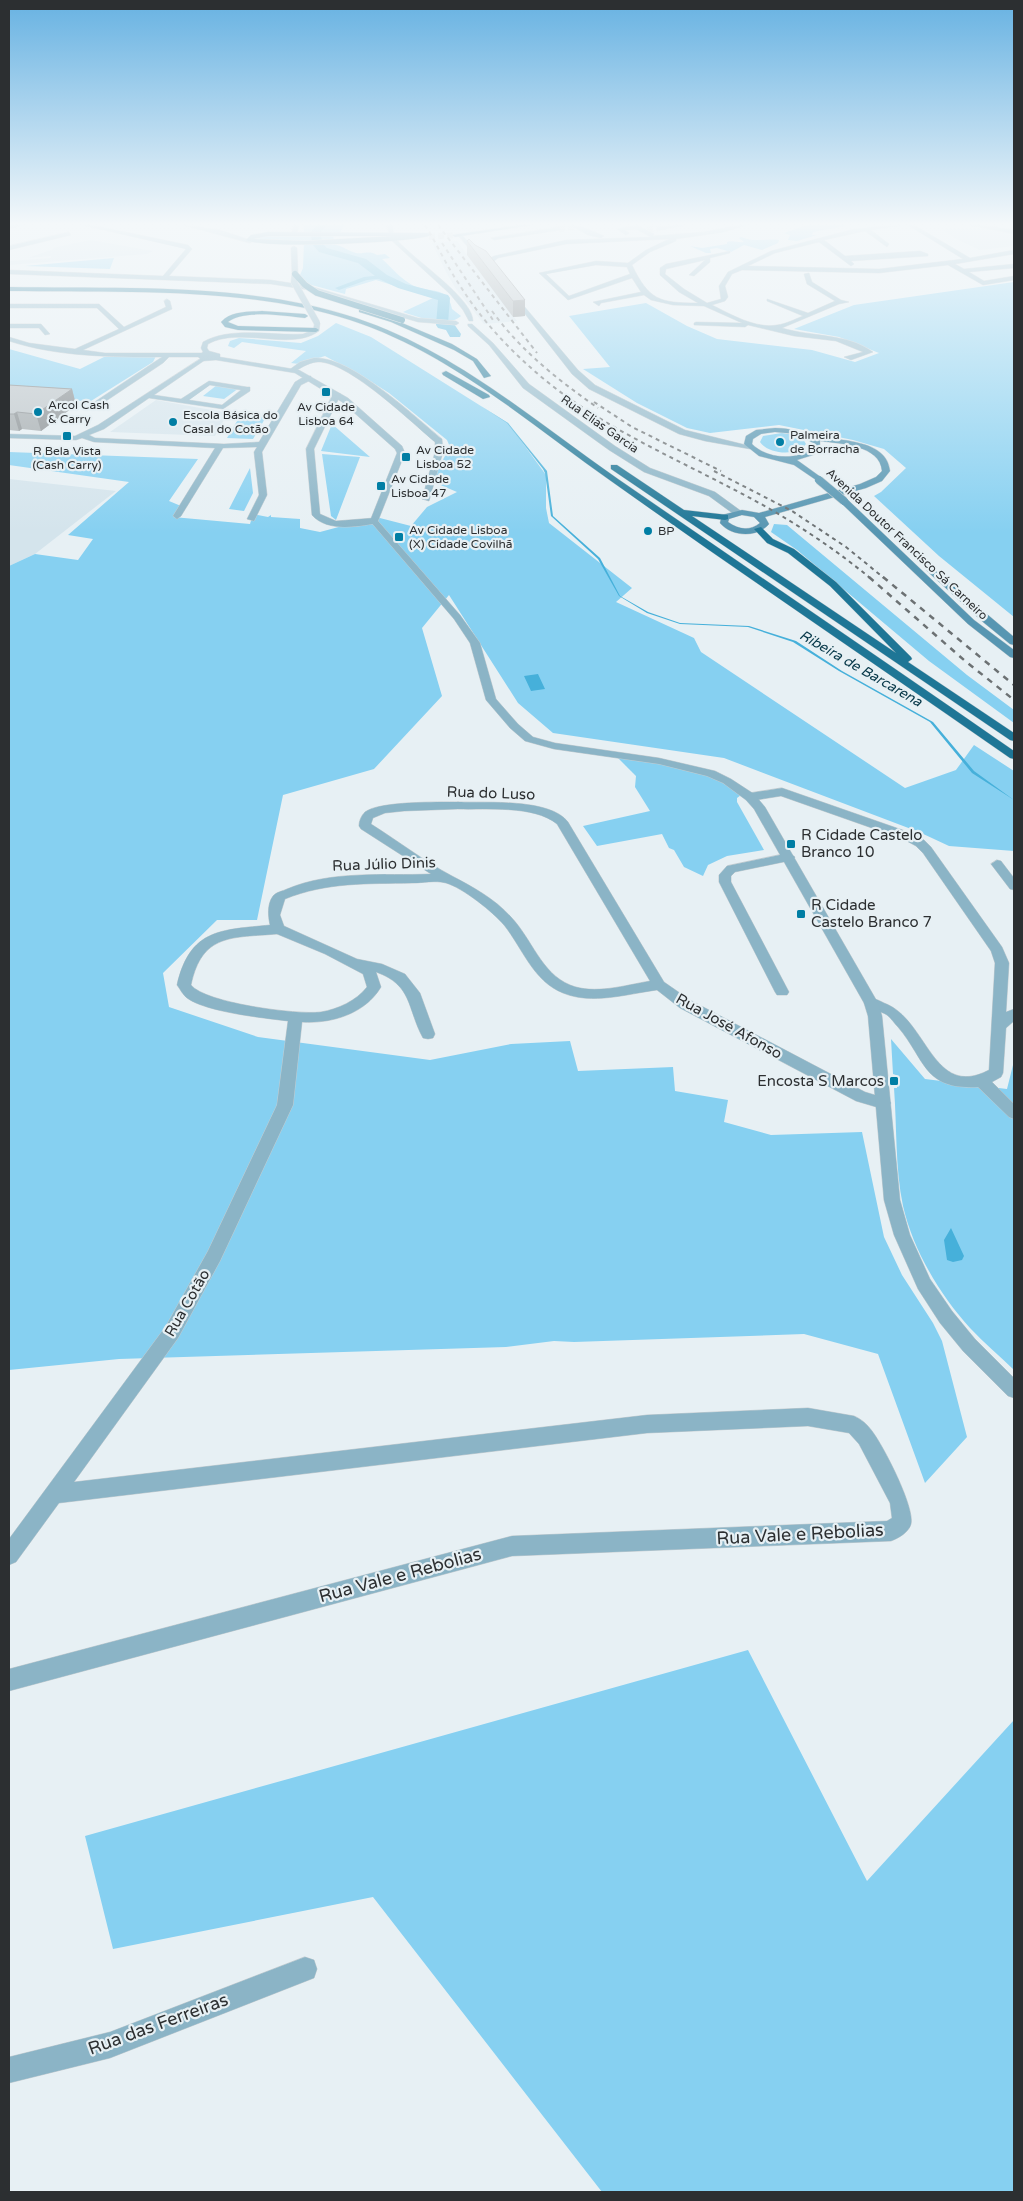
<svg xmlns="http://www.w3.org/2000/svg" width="1023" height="2201" font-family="'Varela Round',sans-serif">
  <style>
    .built { fill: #d4e4ec }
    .green { fill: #86d0f1 }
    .water { fill: #46b0da }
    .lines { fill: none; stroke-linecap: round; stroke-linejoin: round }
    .canal { fill: #46b0da; fill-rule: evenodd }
    .river { fill: #46b0da; fill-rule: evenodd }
    .minor-tunnel { stroke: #c2c9cd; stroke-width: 6; stroke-dasharray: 6 3; stroke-linecap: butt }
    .secondary-tunnel { stroke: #c2c9cd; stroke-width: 6; stroke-dasharray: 6 3; stroke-linecap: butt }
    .minor-casing { stroke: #c5cdd1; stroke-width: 1 }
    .tertiary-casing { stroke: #c5cdd1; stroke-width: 1 }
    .secondary-casing { stroke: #c5cdd1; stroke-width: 1 }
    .trunk-casing { stroke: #c5cdd1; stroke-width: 1 }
    .minor { fill: #8bb4c6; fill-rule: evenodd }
    .tertiary { fill: #8bb4c6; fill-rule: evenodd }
    .secondary { fill: #5796b2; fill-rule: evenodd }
    .trunk { fill: #1e7696; fill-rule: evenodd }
    .rail-far1 { stroke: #6c7173; stroke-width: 2; stroke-dasharray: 4 4; stroke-linecap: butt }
    .rail { stroke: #6c7173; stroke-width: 2.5; stroke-dasharray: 6 6; stroke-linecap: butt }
    .tertiary-bridge-casing { stroke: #c5cdd1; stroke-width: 7; stroke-linecap: butt }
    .secondary-bridge-casing { stroke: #c5cdd1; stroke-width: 9; stroke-linecap: butt }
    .trunk-bridge-casing { stroke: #c5cdd1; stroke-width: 7; stroke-linecap: butt }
    .tertiary-bridge { stroke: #8bb4c6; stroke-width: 6 }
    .secondary-bridge { stroke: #5796b2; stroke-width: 8 }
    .trunk-bridge { stroke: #1e7696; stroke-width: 6 }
    .wall { fill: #a0a7aa }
    .shaded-wall { fill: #82888b }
    .building { fill: #bac2c6; stroke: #82888b }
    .poi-dot { fill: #007ea4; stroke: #e7f0f4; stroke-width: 2 }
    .labels { text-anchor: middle; stroke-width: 4.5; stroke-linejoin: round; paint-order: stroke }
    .far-poi-label { font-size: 12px; fill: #2c2f31; stroke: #e7f0f4; text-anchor: start }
    .far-street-label { font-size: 12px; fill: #2c2f31; stroke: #e7f0f4 }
    .far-water-label { font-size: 14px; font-style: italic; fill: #063748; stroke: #e7f0f4 }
    .street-label { font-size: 15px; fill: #2c2f31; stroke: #e7f0f4 }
    .poi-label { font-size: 15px; fill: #2c2f31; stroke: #e7f0f4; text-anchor: start }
    .near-street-label { font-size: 18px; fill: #2c2f31; stroke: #e7f0f4 }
  </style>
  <rect width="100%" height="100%" fill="#e7f0f4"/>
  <path class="built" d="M943,229H989L1014,236V246L980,250L954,238Z
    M90,240L153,251L147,254L9,265V261L51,258V256L28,258L54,249L53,248Z
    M457,241L478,270L517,321L484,324L456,289L446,272L432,243Z
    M156,400L228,413L215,436L110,432Z
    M9,479L116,491L35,554L9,566Z"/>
  <path class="green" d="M303,225H344L340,233H334L333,244C341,245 350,252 356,253C365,254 369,250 377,255L385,254L390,258L382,259C391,267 399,277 409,283C425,295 448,283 452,309L461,316C446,329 419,317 403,312L433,298L376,280L346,289L345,294L304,283L300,275L303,268L304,242L254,240L253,239L261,235H305Z
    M807,225H849L813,232L812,235H817L797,241L788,240L790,235L784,233Z
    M741,237C757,243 763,238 779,240L778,243L762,250L744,245L731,252L717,248L710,249L711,253H706L690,246L702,248L727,244V242C732,240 738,243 744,242L739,238Z
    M114,258L110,269L25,266Z
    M1014,282V617L939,556L874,496L881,492L906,468L884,449L853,440L779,425L710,433L687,428L637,403L583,369L610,367L569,316L646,303L687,326L717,339L812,350L855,362L879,353L839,337L794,329L854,305Z
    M336,323L371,337L508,423L546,475V508L549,523L632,588L616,602L694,638L701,652L905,788L956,770L974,745L1014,771V851L949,846L919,832L724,758L553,733L518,703L449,595L422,628L442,696L374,769L283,795L257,920H217L163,973L169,1007L258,1037L430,1060L511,1044L570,1041L578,1071L673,1067L675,1091L728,1100L724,1122L771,1135L862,1132L884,1237L902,1275L933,1323L942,1341L967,1437L925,1483L878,1354L804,1334L574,1342L554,1341L506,1347L119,1359L9,1370V566L35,554L78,560L93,539L68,535L129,482L9,465V452L198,459L169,501L181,506L173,517L250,524L253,514L268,517L271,515V517L300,519V528L320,532L376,517L411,526L427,507L457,492L431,481L450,447L447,440L389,393L367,379L325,356L299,364L291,363L306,351L242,342L234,348L228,346L230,341L239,338L301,343L318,336Z
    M9,349L80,369L104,357L156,356L153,362L83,406V401L19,397L9,392Z
    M217,385L239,388L224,399L203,396Z
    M240,416L266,417L253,439L227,438Z
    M332,424L370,457L321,451Z
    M782,433C791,434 802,435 806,444C797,457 768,454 760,442L763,436Z
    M322,454L360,457L336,520L331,516Z
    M250,468L253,493L244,511L229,509Z
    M774,524L787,525L967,675L1014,710V723L929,661L797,550L771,532Z
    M616,756C642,759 683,766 708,775C720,780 730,788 741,795L737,798V802L764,850L727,856L708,865L703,876L684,867L674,850L669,848L662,834L597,846L583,826L650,811L635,787L636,776Z
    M891,1039L925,1079L1007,1089L1014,1061V1370C1000,1356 984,1343 970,1328C940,1295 913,1250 903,1206C895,1168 897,1126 894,1088H897L896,1075L893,1074Z
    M748,1650L867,1881L1014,1720V2192H602L373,1897L113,1949L85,1836Z"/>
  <path class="water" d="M481,406L508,423L547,471L553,516L600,558L620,596L648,612L680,623L749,626L796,641L842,671L933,722L974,771L1014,800L972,773L930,722L839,671L793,642L748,627L680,624L647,613L619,596L598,559L551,516L545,473L543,469L507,423Z
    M538,674L545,689L531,691L524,676Z
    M951,1228L964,1256L962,1260L953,1262L947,1260L944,1240Z"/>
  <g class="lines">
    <path class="canal" d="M383,275L387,277L385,278L367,280L339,290L335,288L364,277Z"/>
    <path class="river" d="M317,225H327L321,232L322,243L327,248L366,259L387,275L406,284L448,295L450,298L448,323L454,324L461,334L460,337H450L446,330L438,328L436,325L438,300L398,288L379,279L358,263L319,252L312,244L311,232Z"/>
    <path class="minor-tunnel" d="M559,229L573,227
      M647,230L660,228"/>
    <path class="secondary-tunnel" d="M429,237L455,235"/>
    <defs>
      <path id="minor" d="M9,225H23L9,229Z
        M82,225H91L188,245L192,249L169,276L271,280L310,286L418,318L456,321L459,323L456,325L418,322L309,290L271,284L9,274V270L163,276L186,249Z
        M294,225H299L297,234L294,236L291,234Z
        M387,225H392C393,230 394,236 397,240C413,259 473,298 473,321H469L463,310L450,294L391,240Z
        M570,225C576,224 598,233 604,236L601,238L588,235Z
        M637,225L654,234L653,236L703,232L740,225H747L724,232L676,239V241L650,252L632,265C649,300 659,303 698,303L679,292L660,275V268L666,264L730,251V253L710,258V262L694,276L689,275L705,260L666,269L665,274L684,289L707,303L721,299L719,286L728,272L771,251L854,229L902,225L871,230L889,244L887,247L865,231L824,240L845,256L920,251L928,254V256L851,261L854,264L851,266L819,242L775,253L748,266L879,269L963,259L908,225H914L970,258L1014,250V254L955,264L964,269L1014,264V268L969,272L984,281L1014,276V280L983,285L948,265L879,273L742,270L732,274L725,286L728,297L725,301L712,305C730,314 756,329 777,325C786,324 795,319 803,316L767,301V299L808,313L835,301L807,284L804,274L809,273L812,282L841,300L849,302L839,304L782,328C812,337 847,333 873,352L851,360L844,357L863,352L836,341L794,336L748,325L745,327L694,325V323L696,322L742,323L704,306L673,305L651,300L644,295L601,303L599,306L593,302L641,292L632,278L568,300L539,273L596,261L628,263L646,250L669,239L566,244L498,258L489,265L486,263L488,259L494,256L566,240L651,237L636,229L625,230L629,233L626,235L617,229ZM596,265L627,267L630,274L569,296L546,274Z
        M674,225H686L660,230L657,228Z
        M970,225H980L1014,230V234Z
        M559,227L561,230L494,240L491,238Z
        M69,232L71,235L9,250V246Z
        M457,234H461L483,258V260H479Z
        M513,293L578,370L595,385L685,430L754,447L750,449L705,441L679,434L589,389L572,374L511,296Z
        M167,299L170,301L172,309L83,350L105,353H201L204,355L201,357H169L163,363L94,409L87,407L162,357C111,357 58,357 9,341V337L29,343L75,349L119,329L97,308H9V304H99L124,327L166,307L164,301Z
        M9,324H41L50,334L45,335L39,328H9Z
        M468,324H472L493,343L529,384L615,446L650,468L715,492L741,511V515H735L709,496L644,472L609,450L523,388L489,345L468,326Z
        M203,357L205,358V360L154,395L181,399L209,381L247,387H250V391L223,409L149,398L104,429L89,435L95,438L224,444L259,442L295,382L305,376H311V380L301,385L262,452L267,495L254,521L247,519L259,495L254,452L257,447L223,448L181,516L177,519L173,516L215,448L94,442L82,438L76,440L9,438V434L75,436L98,425ZM210,385L241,390L222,405L189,400Z
        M314,358C350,355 414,416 442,439L443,452L429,501L422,499L435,452V442C410,421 352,365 321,362C311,361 303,367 295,371L289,370L300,362Z
        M334,392L341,394L314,449L320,514L336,521L374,518L377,519V523C356,527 327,532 312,515L306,449Z
        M782,788L911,833L924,840L931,847L1002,947L1009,963L1006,1012L1014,1009V1021L1006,1028L1003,1073L1001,1077L992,1082L1014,1104V1119L1009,1117L978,1087C923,1090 926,1060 898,1027C894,1023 891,1018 887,1015C880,1010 869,1011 864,1003L866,999C873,997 878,1000 884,1003C928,1019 932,1100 989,1070L995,963L991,951L923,853L916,846L903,839L781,796L750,801L744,797L750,793Z
        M458,802C486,803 550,798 568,822L664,982L690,1000L865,1092L888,1099L891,1103L888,1107L883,1109L856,1101L680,1008L657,990C627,994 592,1005 563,993C533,981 523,949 504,925C493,912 463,888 446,883C435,880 423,883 412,883C367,884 327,882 285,899L280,915L284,926L357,959L382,964L405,974L420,993L435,1034L433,1038L428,1039L423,1038C407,1009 413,985 376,972L381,987C365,1014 331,1024 302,1022L293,1105L220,1261L178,1338L74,1482L647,1415L808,1408L854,1416C861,1419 867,1424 872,1431C883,1445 915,1507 911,1524C909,1532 899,1538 891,1541L512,1556L9,1691V1669L512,1536L887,1521L892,1518L890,1503L859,1444L849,1433L808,1426L647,1433L59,1503L16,1562L9,1565V1539L166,1326L208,1251L277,1105L288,1021C263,1018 206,1012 187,998C183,995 180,989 177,985C190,929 220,930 270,925C268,916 267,904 273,896C276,892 283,891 287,889C332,870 383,876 431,874L361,829L359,826C359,821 361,816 365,812C379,801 439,802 458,802ZM458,809C487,810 534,805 557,824L650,981C626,985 594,995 570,985C541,973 532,939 511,917C495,899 473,887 452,876C424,861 398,841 371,824L373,818L385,813L404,811ZM277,934L325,954L363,974L367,987C356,1001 338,1009 321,1012C297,1015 205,1003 191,985C202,933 232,938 277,934Z
        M789,853L795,857L793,860L735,872L731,876V882L789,992L787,995H777L775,992L719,882V875L727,866Z
        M997,860L1001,861L1014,878V890L1010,889L991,864Z
        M305,1957L314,1960L317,1969L314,1978L110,2058L9,2083V2057L110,2032Z"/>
      <path id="tertiary" d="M183,225L220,230L253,241L250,243Z
        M294,246L297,248L298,274L295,276L292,274L291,248Z
        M315,322L320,323L319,331C291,352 240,326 208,344L207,348L209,351L220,354V357L299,370L348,398L402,446L405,453L378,521L460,615L480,643L496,699L518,724L533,737L555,743L659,758L715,771L731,779L754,794L765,807L878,1003L882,1016L900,1200L910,1235L930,1279L952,1311L975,1339L1014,1378V1398L1008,1396L963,1351L940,1323L918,1289L894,1235L884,1200L868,1016L864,1003L754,809L746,800L723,783L707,776L659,764L554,749L525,741L510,728L486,700L470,643L454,619L370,521L397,453L395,449L342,402L295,373L216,360L203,361L197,356L203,352L201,348L203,342C231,326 271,336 303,334L313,330Z"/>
      <path id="secondary" d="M520,225H532L455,237L452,235Z
        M268,232L428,233L431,235C415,243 262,249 246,240L251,235ZM268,236H394L305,241L253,239Z
        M775,428C792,428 801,433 816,436C840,441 887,439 890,471L882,481L866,488L765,517L769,524C757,538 732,537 720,523L722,515L742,510L759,513L860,484L876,477L882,471C880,445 841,444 820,441V451L813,455L797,460L822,478L823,480L819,482L794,465L759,456L744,444L746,436L756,430ZM775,432L797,434L813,443V448C796,461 767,459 752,444L753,439L761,434ZM742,515L754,517L760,523C750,531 739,530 728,522L729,519Z
        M841,499H847L974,620L1014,650V658L1010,657L968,624L841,503Z
        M930,566L1014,637V645L1010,644L983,622L927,571V567Z"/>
      <path id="trunk" d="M9,287C120,289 250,282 356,318C455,351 533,420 618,479C750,570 883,660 1014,751V759L1010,758C877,665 743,575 611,481C527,422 449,352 350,320C245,286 118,293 9,291Z
        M361,309L395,320L452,344L477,359L491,376L484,378L473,361L454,350L391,322L359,312V310Z
        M262,311L305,314L308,316L305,318C285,316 244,309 228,322L238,326L316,328L319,330L316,332L238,330L225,327L221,322C231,311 247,312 262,311Z
        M446,371L489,395L490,397L483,399L443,375L442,373Z
        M611,465H617L684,510L728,515V519L725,520L692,516L896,653L830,586L788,553L767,543L754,529L761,527L773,539L794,549L836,582L911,657L912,659L908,662L1014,733V741L1010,740L611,469Z"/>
    </defs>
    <use href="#minor" class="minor-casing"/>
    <use href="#tertiary" class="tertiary-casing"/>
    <use href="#secondary" class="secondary-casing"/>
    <use href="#trunk" class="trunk-casing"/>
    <use href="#minor" class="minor"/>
    <use href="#tertiary" class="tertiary"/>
    <use href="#secondary" class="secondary"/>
    <use href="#trunk" class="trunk"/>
    <path class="rail-far1" d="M425,225C437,244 446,265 459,284C478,315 503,343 530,367C588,420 662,452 731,488C780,513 828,543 870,578
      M438,225L537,353
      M442,243L493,320
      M492,311C521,351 558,380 598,408
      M594,402L632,427L721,471
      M714,471L792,511L846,547L884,578"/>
    <path class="rail" d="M869,577L964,660L1014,700
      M883,577L1014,685"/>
    <defs>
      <path id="tertiary-bridge" d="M295,274L294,282L317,323"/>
      <path id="secondary-bridge" d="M819,480L844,501"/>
      <path id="trunk-bridge" d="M295,274L305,285L317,293L402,320"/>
    </defs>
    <use href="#tertiary-bridge" class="tertiary-bridge-casing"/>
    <use href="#secondary-bridge" class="secondary-bridge-casing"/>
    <use href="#trunk-bridge" class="trunk-bridge-casing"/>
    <use href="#tertiary-bridge" class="tertiary-bridge"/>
    <use href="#secondary-bridge" class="secondary-bridge"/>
    <use href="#trunk-bridge" class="trunk-bridge"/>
  </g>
  <path class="wall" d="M467,241L525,316L513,317L467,255Z
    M9,385L72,389L76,405L41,431L22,429L19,431L9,430Z"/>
  <path class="shaded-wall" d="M525,300V316L513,317V301Z
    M72,389L76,405L41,431L36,414Z
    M17,412L22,429L19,431L14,414Z"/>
  <path class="building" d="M469,239L475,245L486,251L525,300L513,301L467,241Z
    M9,385L72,389L36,414L17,412L14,414H9Z"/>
  <linearGradient id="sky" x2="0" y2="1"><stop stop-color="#67b2e2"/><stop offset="0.42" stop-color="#f4f8fa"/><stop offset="1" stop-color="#f4f8fa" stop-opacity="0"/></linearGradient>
  <rect width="1023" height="533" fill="url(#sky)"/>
  <g class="poi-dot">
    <rect x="321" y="387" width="10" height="10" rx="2.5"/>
    <circle cx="38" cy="412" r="5"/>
    <circle cx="173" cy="422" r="5"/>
    <rect x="62" y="431" width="10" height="10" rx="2.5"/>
    <circle cx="780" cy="442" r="5"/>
    <rect x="401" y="452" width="10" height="10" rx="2.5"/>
    <rect x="376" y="481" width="10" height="10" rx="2.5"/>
    <circle cx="648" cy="531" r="5"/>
    <rect x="394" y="532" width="10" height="10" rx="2.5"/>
    <rect x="786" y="839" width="10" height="10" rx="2.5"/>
    <rect x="796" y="909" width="10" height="10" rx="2.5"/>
    <rect x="889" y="1076" width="10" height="10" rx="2.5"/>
  </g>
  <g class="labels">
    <g class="far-poi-label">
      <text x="48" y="409">Arcol Cash<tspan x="48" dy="14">&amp; Carry</tspan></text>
      <text x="326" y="411" text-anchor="middle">Av Cidade<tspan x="326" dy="14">Lisboa 64</tspan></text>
      <text x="183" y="419">Escola Básica do<tspan x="183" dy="14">Casal do Cotão</tspan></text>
      <text x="790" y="439">Palmeira<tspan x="790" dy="14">de Borracha</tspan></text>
      <text x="416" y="454">Av Cidade<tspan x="416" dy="14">Lisboa 52</tspan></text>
      <text x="67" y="455" text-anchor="middle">R Bela Vista<tspan x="67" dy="14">(Cash Carry)</tspan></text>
      <text x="391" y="483">Av Cidade<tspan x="391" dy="14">Lisboa 47</tspan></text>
      <text x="409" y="534">Av Cidade Lisboa<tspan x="409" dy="14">(X) Cidade Covilhã</tspan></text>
      <text x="658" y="535">BP</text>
    </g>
    <g class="far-street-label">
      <text transform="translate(600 424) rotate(35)" y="4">Rua Elias Garcia</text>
      <text transform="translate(907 544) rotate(43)" y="4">Avenida Doutor Francisco Sá Carneiro</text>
    </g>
    <g class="far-water-label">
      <text transform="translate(861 668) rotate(30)" y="5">Ribeira de Barcarena</text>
    </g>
    <g class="street-label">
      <text transform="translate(491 793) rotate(2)" y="5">Rua do Luso</text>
      <text transform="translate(384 864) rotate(-2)" y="5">Rua Júlio Dinis</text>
      <text transform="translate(729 1026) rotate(29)" y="5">Rua José Afonso</text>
      <text transform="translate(187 1303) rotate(-60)" y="5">Rua Cotão</text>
    </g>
    <g class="poi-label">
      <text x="801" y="840">R Cidade Castelo<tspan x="801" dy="17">Branco 10</tspan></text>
      <text x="811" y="910">R Cidade<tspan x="811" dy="17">Castelo Branco 7</tspan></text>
      <text x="884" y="1086" text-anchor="end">Encosta S Marcos</text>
    </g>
    <g class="near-street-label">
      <text transform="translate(800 1534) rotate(-3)" y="6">Rua Vale e Rebolias</text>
      <text transform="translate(400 1575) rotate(-15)" y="6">Rua Vale e Rebolias</text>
      <text transform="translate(158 2024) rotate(-20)" y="6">Rua das Ferreiras</text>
    </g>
  </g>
  <rect width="1023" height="2201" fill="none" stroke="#2c2f31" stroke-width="20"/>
</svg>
